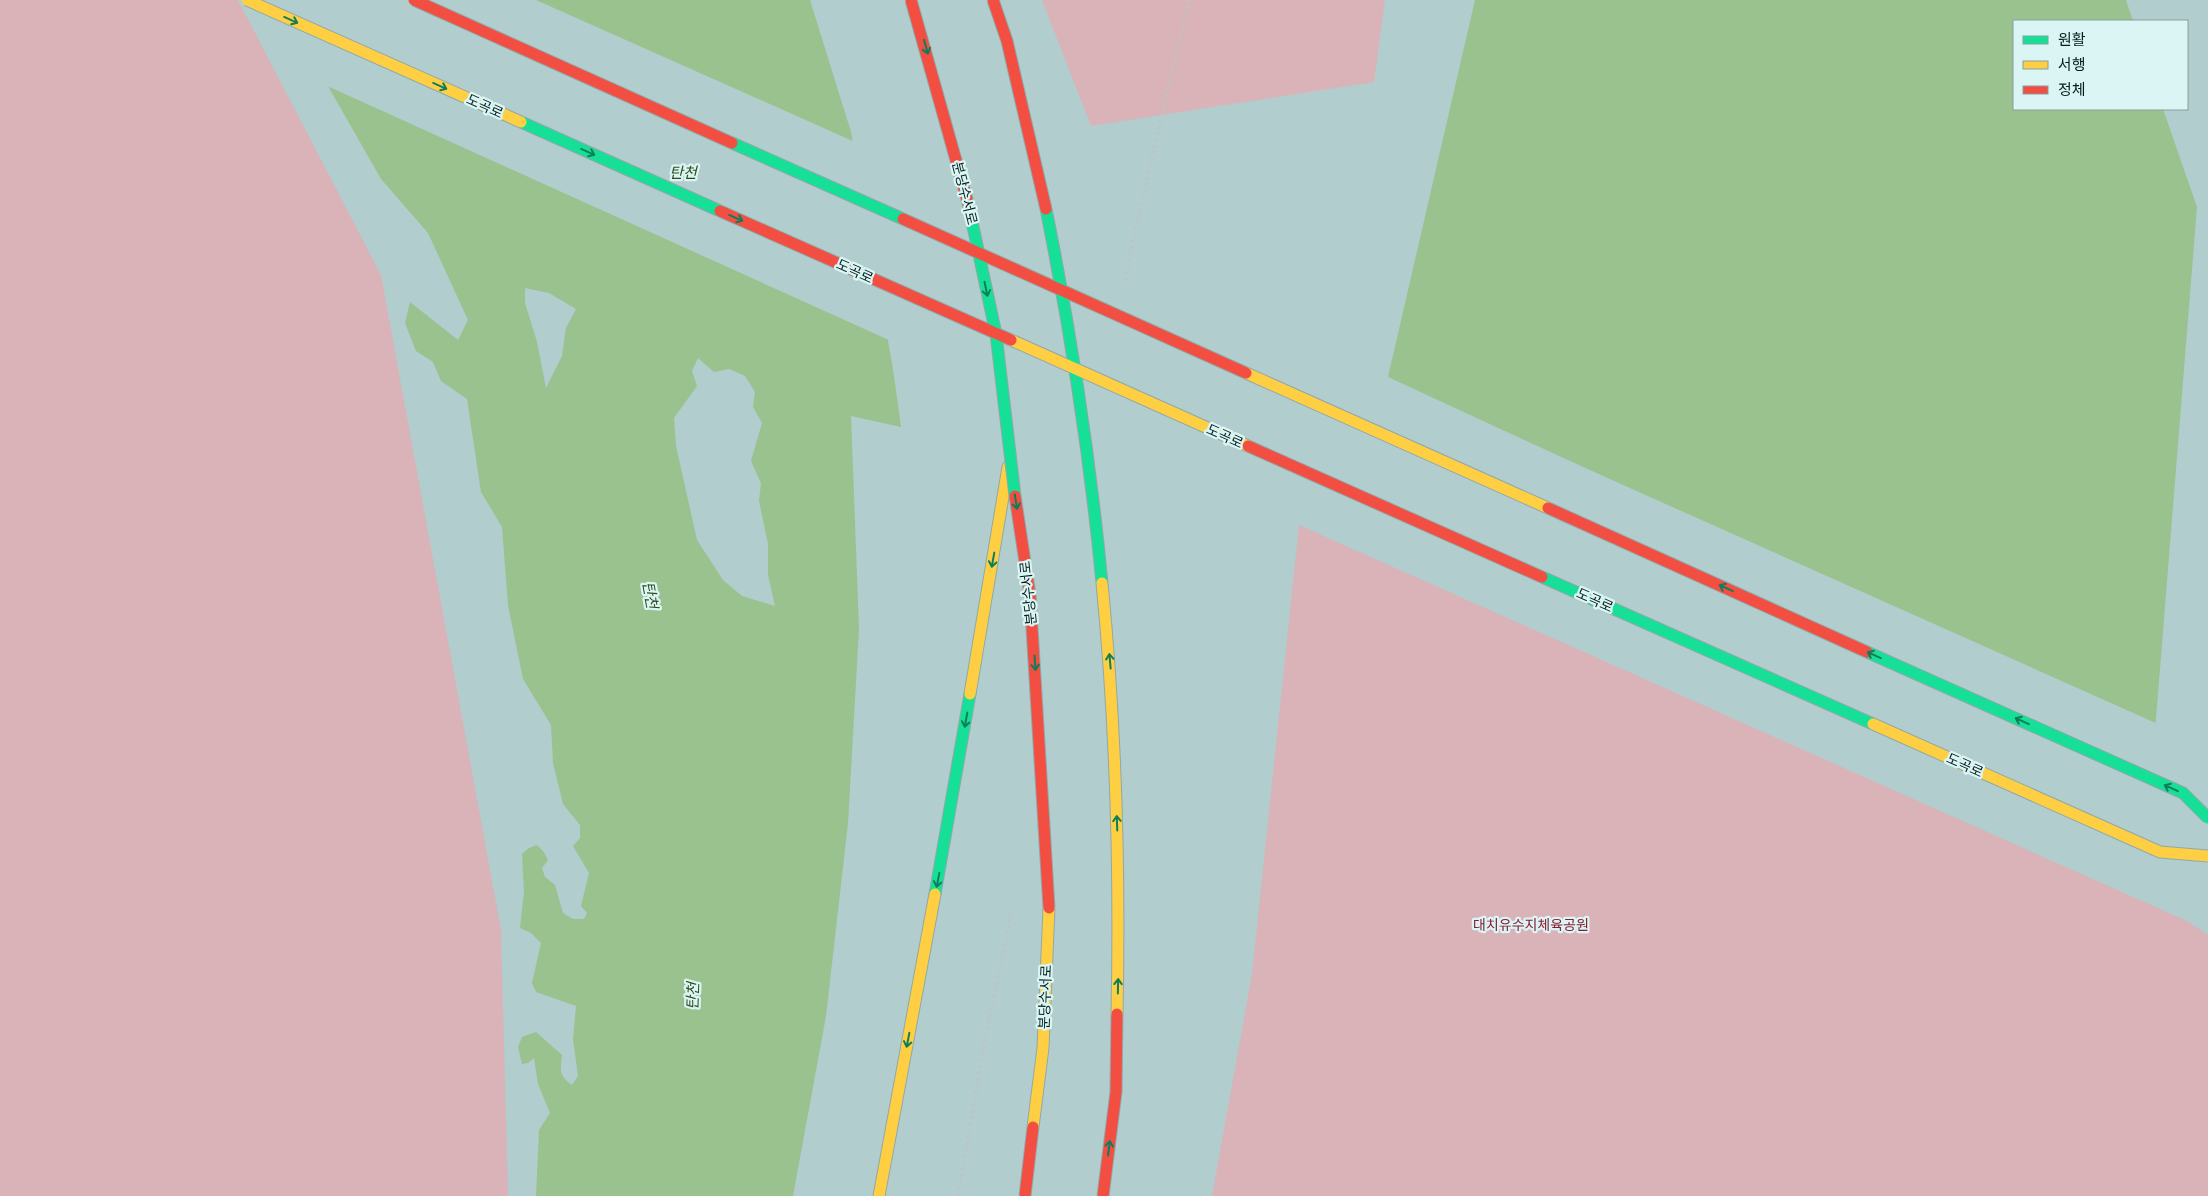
<svg xmlns="http://www.w3.org/2000/svg" width="2208" height="1196" font-family="'Asap Condensed','Noto Sans KR',sans-serif">
  <style>
    .green { fill: #d9b3b7 }
    .water { fill: #99c28f; fill-rule: evenodd }
    .pier { fill: #b1cdcd }
    .lines { fill: none; stroke-linecap: round; stroke-linejoin: round }
    .fast-casing { stroke: #91a8a8; stroke-width: 13 }
    .slow-casing { stroke: #91a8a8; stroke-width: 13 }
    .path { stroke: #bcc4c4; stroke-width: 3; stroke-dasharray: 2.5 4; stroke-linecap: butt }
    .fast { stroke: #16e098; stroke-width: 11 }
    .slow { stroke: #ffcf43; stroke-width: 11 }
    .fast-bridge-casing { stroke: #91a8a8; stroke-width: 13; stroke-linecap: butt }
    .slow-bridge-casing { stroke: #91a8a8; stroke-width: 13; stroke-linecap: butt }
    .jam-bridge-casing { stroke: #91a8a8; stroke-width: 13; stroke-linecap: butt }
    .fast-bridge { stroke: #16e098; stroke-width: 11 }
    .slow-bridge { stroke: #ffcf43; stroke-width: 11 }
    .jam-bridge { stroke: #f24e42; stroke-width: 11 }
    .oneway { stroke: #0e7e5a }
    .labels { text-anchor: middle; stroke-width: 4.5; stroke-linejoin: round; paint-order: stroke }
    .street-label { font-size: 14px; fill: #071d1d; stroke: #dbf5f5 }
    .park-label { font-size: 14px; fill: #891c32; stroke: #dbf5f5 }
    .water-label { font-size: 15px; font-style: italic; fill: #2e4c1a; stroke: #dbf5f5 }
  </style>
  <rect width="100%" height="100%" fill="#b1cdcd"/>
  <path class="green" d="M0,0H238L381,275L501,930L508,1196H0Z
    M1042,0H1385L1374,82L1091,126Z
    M1299,525L2187,921L2208,935V1196H1212L1252,974Z"/>
  <path class="water" d="M279,0H810L851,132L893,369L901,427L851,416L859,629L848,823L826,1016L793,1196H536L539,1130L550,1113L538,1084L534,1058L528,1063L522,1064L518,1047L522,1037L536,1032L562,1055C560,1070 559,1076 572,1085L578,1076L573,1039L576,1006L536,992L532,983L541,943L531,933L520,928L524,892L522,854L529,848L537,845L543,851L548,860L542,868L545,877L555,885L563,913L573,919H584L587,913L581,906L589,873L573,846L580,838V825L563,804L553,763L551,725L523,679L508,605L502,527L481,492L467,399L441,381L433,362L416,351L405,323L410,302L458,340L468,320L428,233L381,179ZM525,288L549,293L576,309L566,328L562,356L546,388L537,342L525,303ZM698,358L714,372L729,369L745,376L755,392L753,407L762,423L751,461L761,483L759,501L768,544V575L775,606L742,596L723,580L697,540L676,446L674,418L697,386L692,371Z
    M1475,0H2126L2133,21H2014V109H2163L2197,207L2155,731L1388,377Z"/>
  <path class="pier" d="M277,0H536L855,142L891,341L325,85Z
    M1442,404L2158,724L2157,732L2154,734Z"/>
  <g class="lines">
    <defs>
      <path id="fast" d="M935,894L970,694"/>
      <path id="slow" d="M970,694L1008,467
        M879,1196L935,894"/>
    </defs>
    <use href="#fast" class="fast-casing"/>
    <use href="#slow" class="slow-casing"/>
    <path class="path" d="M1126,281L1132,243L1189,0
      M958,1196L983,1050L1012,909"/>
    <use href="#fast" class="fast"/>
    <use href="#slow" class="slow"/>
    <defs>
      <path id="fast-bridge" d="M521,122L720,211
        M732,143L903,219
        M968,203L996,334L1015,496
        M1046,209C1071,333 1090,457 1102,583
        M1542,577L1873,724
        M1867,652L2183,793L2208,818"/>
      <path id="slow-bridge" d="M247,0L521,122
        M1011,340L1248,446
        M1246,373L1548,508
        M1102,583C1116,726 1120,870 1117,1014
        M1873,724L2160,852L2208,856
        M1033,1127L1043,1048L1049,908"/>
      <path id="jam-bridge" d="M414,0L732,143
        M911,0L968,203
        M993,0L1007,41L1046,209
        M720,211L1011,340
        M903,219L1246,373
        M1248,446L1542,577
        M1015,496L1030,595L1049,908
        M1548,508L1867,652
        M1025,1196L1033,1127
        M1103,1196L1116,1092L1117,1014"/>
    </defs>
    <use href="#fast-bridge" class="fast-bridge-casing"/>
    <use href="#slow-bridge" class="slow-bridge-casing"/>
    <use href="#jam-bridge" class="jam-bridge-casing"/>
    <use href="#fast-bridge" class="fast-bridge"/>
    <use href="#slow-bridge" class="slow-bridge"/>
    <use href="#jam-bridge" class="jam-bridge"/>
  </g>
  <defs><path id="oneway-shaft" d="M-6 0H5M1.5-3L5.5 0L1.5 3" fill="none" stroke-width="1.6" stroke-linecap="round" stroke-linejoin="round" transform="scale(1.25)"/></defs>
  <g class="oneway">
    <use href="#oneway-shaft" transform="translate(291 20) rotate(24)"/>
    <use href="#oneway-shaft" transform="translate(926 47) rotate(74)"/>
    <use href="#oneway-shaft" transform="translate(440 86) rotate(24)"/>
    <use href="#oneway-shaft" transform="translate(588 152) rotate(24)"/>
    <use href="#oneway-shaft" transform="translate(736 218) rotate(24)"/>
    <use href="#oneway-shaft" transform="translate(986 289) rotate(78)"/>
    <use href="#oneway-shaft" transform="translate(1016 502) rotate(81)"/>
    <use href="#oneway-shaft" transform="translate(993 560) rotate(100)"/>
    <use href="#oneway-shaft" transform="translate(1726 588) rotate(-156)"/>
    <use href="#oneway-shaft" transform="translate(1874 655) rotate(-156)"/>
    <use href="#oneway-shaft" transform="translate(1110 661) rotate(-95)"/>
    <use href="#oneway-shaft" transform="translate(1035 663) rotate(86)"/>
    <use href="#oneway-shaft" transform="translate(966 720) rotate(100)"/>
    <use href="#oneway-shaft" transform="translate(2022 721) rotate(-156)"/>
    <use href="#oneway-shaft" transform="translate(2171 788) rotate(-156)"/>
    <use href="#oneway-shaft" transform="translate(1117 823) rotate(-92)"/>
    <use href="#oneway-shaft" transform="translate(938 880) rotate(101)"/>
    <use href="#oneway-shaft" transform="translate(1118 986) rotate(-89)"/>
    <use href="#oneway-shaft" transform="translate(908 1040) rotate(101)"/>
    <use href="#oneway-shaft" transform="translate(1109 1148) rotate(-83)"/>
  </g>
  <g class="labels">
    <g class="street-label">
      <text transform="translate(485 106) rotate(24)" y="5">도곡로</text>
      <text transform="translate(965 193) rotate(76)" y="5">분당수서로</text>
      <text transform="translate(855 271) rotate(24)" y="5">도곡로</text>
      <text transform="translate(1225 436) rotate(24)" y="5">도곡로</text>
      <text transform="translate(1028 593) rotate(-96)" y="5">분당수서로</text>
      <text transform="translate(1595 600) rotate(24)" y="5">도곡로</text>
      <text transform="translate(1965 765) rotate(24)" y="5">도곡로</text>
      <text transform="translate(1045 997) rotate(-88)" y="5">분당수서로</text>
    </g>
    <g class="park-label">
      <text x="1531" y="930">대치유수지체육공원</text>
    </g>
    <g class="water-label">
      <text x="683" y="178">탄천</text>
      <text transform="translate(650 595) rotate(80)" y="5">탄천</text>
      <text transform="translate(693 996) rotate(-88)" y="5">탄천</text>
    </g>
  </g>
  <rect x="2013" y="20" width="175" height="90" fill="#dbf5f5" stroke="#869f9f"/>
  <rect x="2023" y="36" width="25" height="8" fill="#16e098" stroke="#869f9f"/>
  <text x="2058" y="45" font-size="15" fill="#071d1d">원활</text>
  <rect x="2023" y="61" width="25" height="8" fill="#ffcf43" stroke="#869f9f"/>
  <text x="2058" y="70" font-size="15" fill="#071d1d">서행</text>
  <rect x="2023" y="86" width="25" height="8" fill="#f24e42" stroke="#869f9f"/>
  <text x="2058" y="95" font-size="15" fill="#071d1d">정체</text>
</svg>
